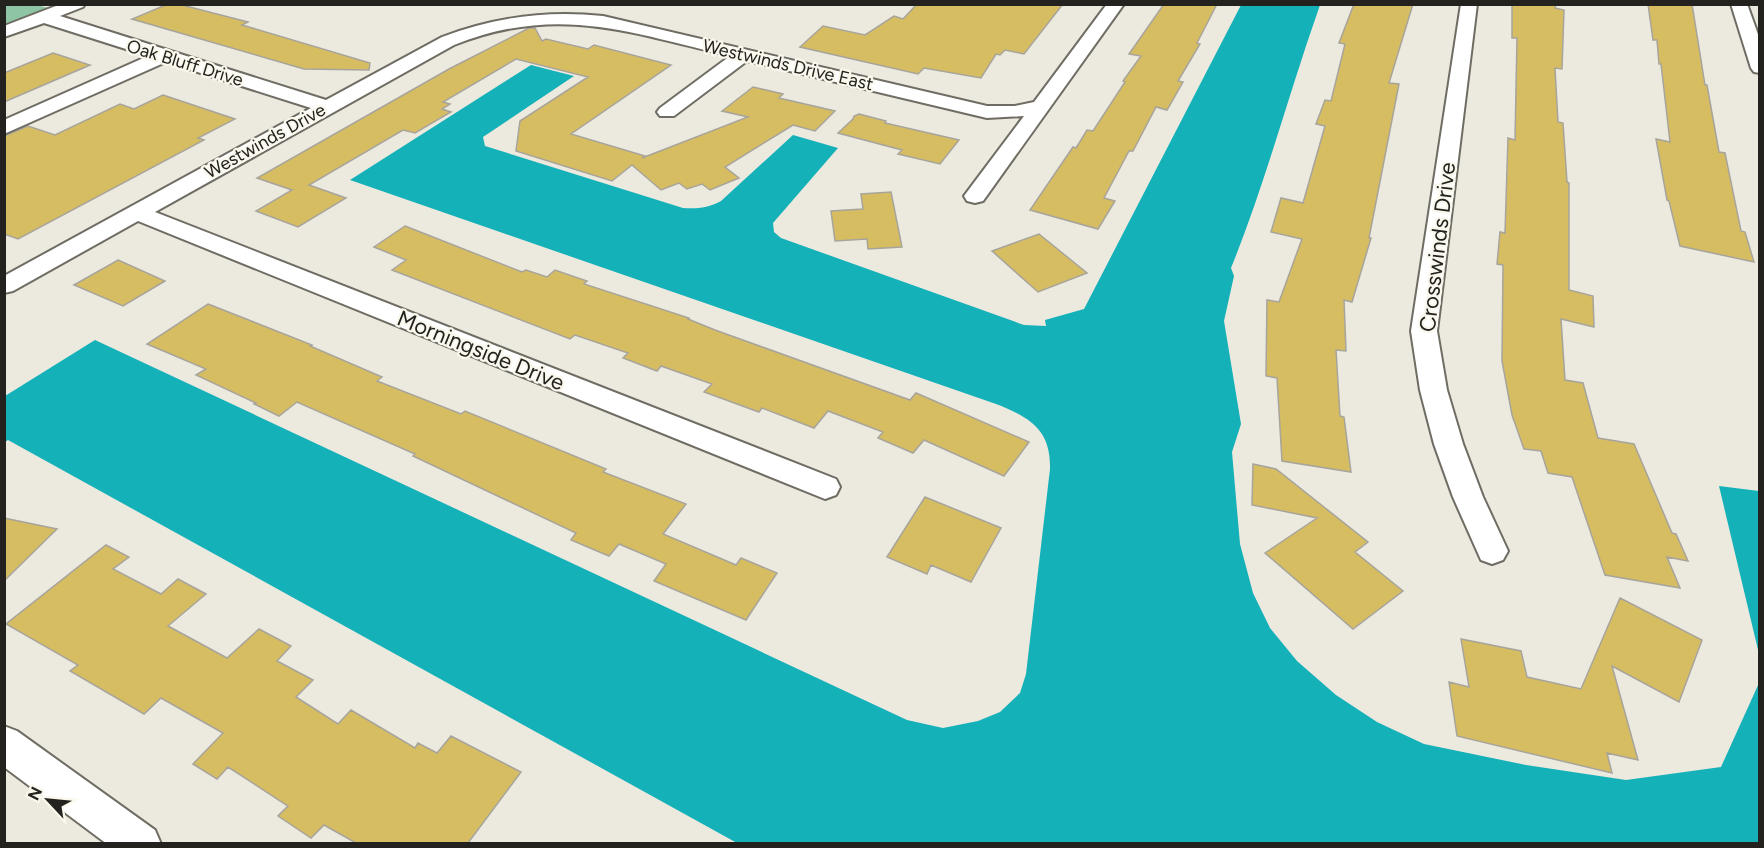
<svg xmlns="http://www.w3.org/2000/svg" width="1764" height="848" font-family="Figtree,sans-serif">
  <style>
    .green { fill: #8ec6a5 }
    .water { fill: #15b1b9 }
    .building { fill: #d7bd62; stroke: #a7a49b; stroke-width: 1.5 }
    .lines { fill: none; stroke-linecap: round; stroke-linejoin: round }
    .street-casing { stroke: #6e6c63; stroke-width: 4 }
    .street { fill: #fff; fill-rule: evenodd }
    .labels { text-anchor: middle; stroke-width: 4.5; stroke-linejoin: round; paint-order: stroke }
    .far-street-label { font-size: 18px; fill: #23221e; stroke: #faf7ec }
    .street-label { font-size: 22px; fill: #23221e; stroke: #faf7ec }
  </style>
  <rect width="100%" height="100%" fill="#ece9df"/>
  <path class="green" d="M5,4L37,5L48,8L5,24Z"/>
  <path class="water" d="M1241,5H1320C1289,92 1266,182 1231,268L1234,276L1224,321L1241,424L1232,452L1240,544L1253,593L1270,628L1297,661L1336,695L1377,722L1424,744L1526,765L1626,780L1721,767L1759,683V843H737L8,440L5,442V396L95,340L907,720L943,728L978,721L1000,712L1020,693L1026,674L1050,469C1051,429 1029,417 996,404L350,180L531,65L574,76L483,137L485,146L683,208C697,209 708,208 721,201L793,135L838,148L773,223L774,232L781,238L1024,325L1046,326L1045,320L1084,309Z
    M1719,486L1759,491V655V654Z"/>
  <path class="building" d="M168,4H178L248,22L242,25L370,63L369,70L304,69L132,19Z
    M917,4H1063L1024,54L1005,50L1000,55L996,54L981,78L924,68L918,74L800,47L823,26L865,35L894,16L903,19Z
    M1164,4H1217L1197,43L1200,44L1178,81L1183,82L1167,110L1156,107L1133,151H1129L1104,198L1115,201L1098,229L1030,210L1073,147L1076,148L1087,130L1093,131L1125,82L1123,81L1141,56L1129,54Z
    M1354,4H1413L1389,83L1399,84L1369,238H1371L1352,302L1344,300L1346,351L1336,350L1340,416L1344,417L1351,472L1282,461L1277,378L1266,376L1267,300L1279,302L1302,239L1271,232L1281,198L1303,203L1325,126L1316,124L1325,100L1331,101L1345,44L1339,43Z
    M1512,4H1556L1555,8L1564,10L1562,69L1555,68L1558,122L1563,123L1567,182L1569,183V290L1593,296L1594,327L1561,319L1565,380L1583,383L1598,438L1634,444L1672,533L1676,534L1688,561L1667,557L1680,588L1605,575L1572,477L1548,473L1541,451L1524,449L1512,415L1502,361L1503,265L1497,264L1500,232L1505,233L1508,138L1515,140L1517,38H1512Z
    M1648,4H1692L1705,85H1707L1719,152L1725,153L1741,231L1745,232L1754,262L1680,246L1669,201L1667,200L1656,139L1670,142L1661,64H1659L1657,40H1653Z
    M529,28H535L542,41L546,39L588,49L594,45L671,65L571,134L645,156L642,158L748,117L722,111L753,87L783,94L779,98L835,111L815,131L793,125L725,167L739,178L710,190L702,184L687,189L679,183L661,190L632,165L612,181L516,151L520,121L588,77L516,59L443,102L450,104L442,109L451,112L415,133L403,130L309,185L346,198L298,227L256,211L292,190L257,178L449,69Z
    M53,53L90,65L4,102V73Z
    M163,95L235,119L198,138L204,140L18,239L4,234V136L28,126L55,135L120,104L134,109Z
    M859,114L886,121L885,123L959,140L940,164L898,154L902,150L838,133L853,119L854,116Z
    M891,192L902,247L868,249L867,239L835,241L831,211L863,209L861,194Z
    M405,226L522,272L526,270L547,277L555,270L587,281L584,284L689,318L688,319L715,330L910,400L916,393L1029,442L1004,476L924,440L913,453L878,438L883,432L828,411L814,428L762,408L759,412L704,392L712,384L661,366L657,371L623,358L628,353L575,335L570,339L392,270L406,260L374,247Z
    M1039,234L1087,273L1038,292L992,251Z
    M118,260L165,281L123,306L74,285Z
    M208,304L312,345L310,346L382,377L377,381L461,414L465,411L606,469L603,472L686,504L663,534L736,565L741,558L777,573L746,620L654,581L666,564L619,544L609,556L571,540L576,533L413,456L415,454L297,402L279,416L254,404L256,403L196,375L206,369L147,344Z
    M1253,464L1276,469L1368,542L1355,552L1403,591L1353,629L1265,553L1317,518L1252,505Z
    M925,497L1001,528L971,582L931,565L927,574L887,557Z
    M4,518L57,529L4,581Z
    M106,545L129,557L113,569L161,594L178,579L206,594L168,626L227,658L259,629L291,646L277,661L313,680L296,697L338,724L351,710L415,748L418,743L437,753L451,736L521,772L468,843H356L324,825L311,838L278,816L288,806L228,767L217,779L193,764L223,733L161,698L144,714L70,671L78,665L6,624Z
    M1620,598L1702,640L1679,702L1612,666L1638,760L1607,753L1612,773L1457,736L1449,682L1469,687L1461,639L1521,651L1527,677L1581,689Z"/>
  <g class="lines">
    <defs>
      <path id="street" d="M61,4H85L83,7L60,16L326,100L442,37C495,17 547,10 603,16L987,106H1015L1034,102L1107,4H1124L983,201L975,203L967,201L964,196L1024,116L987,118L747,61L674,116H660L657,112L660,108L730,56C628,32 557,4 454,45L155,212L836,479L840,487L836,495L825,499L138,221L13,291L4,293V276L311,108L166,62L4,134V120L148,56L44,23L4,37V26Z
        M1461,4H1477L1437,331L1447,390L1463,444L1483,497L1508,551L1503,560L1492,564L1481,560L1453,497L1434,444L1420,390L1411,331Z
        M1731,4H1747L1760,40V73L1754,72L1751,68Z
        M4,726L17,731L155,830L161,844H107L4,767Z"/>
    </defs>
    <use href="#street" class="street-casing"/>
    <use href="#street" class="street"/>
  </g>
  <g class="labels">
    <g class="far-street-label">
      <text transform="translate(185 63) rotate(17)" y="6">Oak Bluff Drive</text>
      <text transform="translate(788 65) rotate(13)" y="6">Westwinds Drive East</text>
      <text transform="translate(265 141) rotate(-29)" y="6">Westwinds Drive</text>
    </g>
    <g class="street-label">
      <text transform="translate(1437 247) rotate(-83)" y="8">Crosswinds Drive</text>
      <text transform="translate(481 350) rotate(22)" y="8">Morningside Drive</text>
    </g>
  </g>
  <rect width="1764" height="848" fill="none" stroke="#23221e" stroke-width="12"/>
  <g transform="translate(48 800) rotate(296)" stroke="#faf7ec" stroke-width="4.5" paint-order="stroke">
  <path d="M0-4.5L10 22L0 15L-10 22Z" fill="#23221e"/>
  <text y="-9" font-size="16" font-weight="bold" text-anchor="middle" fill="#23221e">N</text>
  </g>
</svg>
